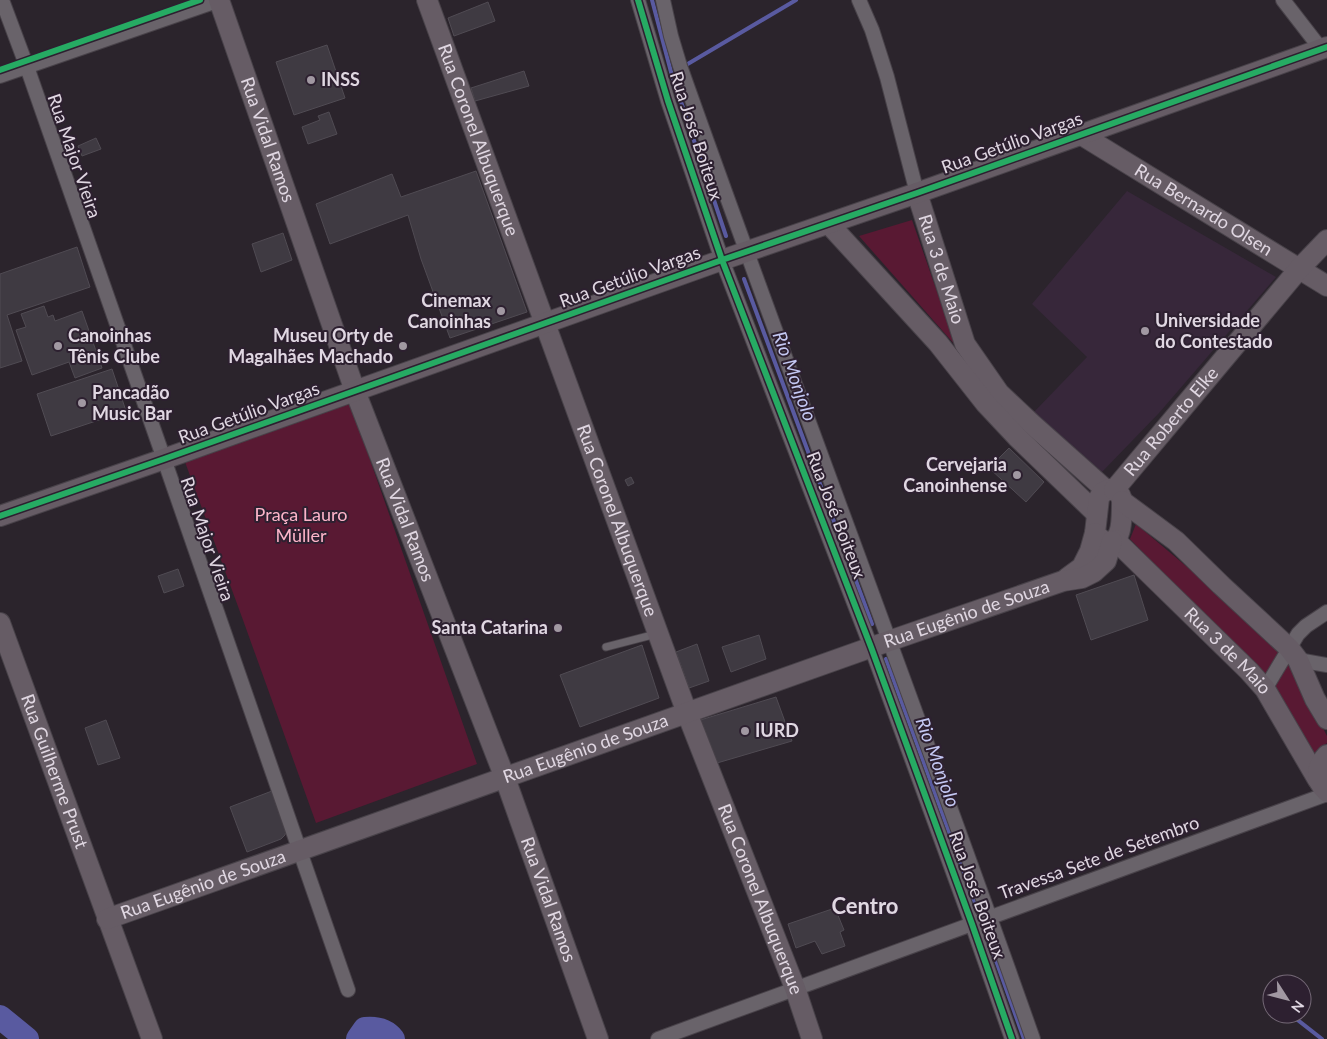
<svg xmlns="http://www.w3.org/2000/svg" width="1327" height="1039" font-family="Lato,sans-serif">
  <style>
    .built { fill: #37273a }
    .green { fill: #591933 }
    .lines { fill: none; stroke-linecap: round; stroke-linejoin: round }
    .stream { stroke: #595aa0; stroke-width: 4 }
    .river { stroke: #595aa0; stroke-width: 24 }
    .building { fill: #3f3a42; stroke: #504b53 }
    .lane-casing { stroke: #484249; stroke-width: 9 }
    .street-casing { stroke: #484249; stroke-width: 16 }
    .secondary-casing { stroke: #484249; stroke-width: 22 }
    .lane { stroke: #69636a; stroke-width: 7 }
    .street { stroke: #69636a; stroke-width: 14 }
    .secondary { stroke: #665c65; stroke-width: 20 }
    .cycleway-casing { stroke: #2d2030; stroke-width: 9 }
    .cycleway { stroke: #26ab63; stroke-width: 6 }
    .poi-dot { fill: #a198a2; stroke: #2d2030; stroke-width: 2 }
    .labels { text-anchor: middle; stroke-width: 4; stroke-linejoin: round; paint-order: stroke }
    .poi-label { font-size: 18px; font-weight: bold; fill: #e0d7e2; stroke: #2d2030; text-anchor: start }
    .street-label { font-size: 18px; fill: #e0d7e2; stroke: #2d2030 }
    .park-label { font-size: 18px; fill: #fdb4c9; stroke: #2d2030 }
    .water-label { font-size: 19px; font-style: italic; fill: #c4c8f3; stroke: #2d2030 }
    .district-label { font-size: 22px; font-weight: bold; fill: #e0d7e2; stroke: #2d2030 }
  </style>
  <rect width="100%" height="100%" fill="#2b242c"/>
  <path class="built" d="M1127,191L1276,277L1159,413L1102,472L1034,412L1087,357L1032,304Z"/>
  <path class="green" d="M912,220L956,346L859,236Z
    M350,403L477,764L316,823L243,620L185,462Z
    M1136,524L1280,645L1327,736V743L1313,754L1247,659L1130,539Z"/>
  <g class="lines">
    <path class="stream" d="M652,0L671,72L726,236
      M686,65L796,0
      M744,279L872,624
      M886,659L975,903
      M988,938L1024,1039
      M1269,998L1272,1001
      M1290,1014L1322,1039"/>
    <path class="river" d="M0,1017L27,1039
      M358,1039L365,1029C376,1028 386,1030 393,1039"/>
  </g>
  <path class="building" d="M488,2L495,21L454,36L448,18Z
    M327,45L345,98L294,115L276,62Z
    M524,71L529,86L475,101L471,88Z
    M329,112L337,134L308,144L302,127L320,120L318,116Z
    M96,138L101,149L82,156L78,146Z
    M476,171L527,312L450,338L421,259L408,215L330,244L316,204L392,174L401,197Z
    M283,233L292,260L261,272L252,244Z
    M77,247L90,287L7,315L22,361L0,368V274Z
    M44,306L48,317L53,315L55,321L82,311L102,368L75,378L69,362L32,375L16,330L26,327L21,314Z
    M112,369L126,411L51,436L37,394Z
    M1009,448L1044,482L1026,502L989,468Z
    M631,477L634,483L628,486L625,480Z
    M178,569L184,586L164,593L158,576Z
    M1134,575L1148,620L1091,640L1076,595Z
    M759,635L766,659L731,672L722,647Z
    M697,644L709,681L689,688L676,652Z
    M642,645L659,698L580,727L560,675Z
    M776,697L792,741L717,763L697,721Z
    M106,720L120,758L98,765L85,728Z
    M272,791L286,830L285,835L281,839L247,852L230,807Z
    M835,908L844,930L840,932L845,946L822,954L815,941L796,948L788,924Z"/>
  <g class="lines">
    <defs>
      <path id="lane" d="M606,647L656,634"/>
      <path id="street" d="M2,0L27,67L164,459L348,990
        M638,0L668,101L722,260L871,647L972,924L1012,1039
        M663,0L671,36L680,66C795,391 919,714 1033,1039
        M859,0L872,30L887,77L917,193
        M1283,0L1321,49
        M0,76L220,0
        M1298,660L1327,665
        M1265,689L1298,634L1306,626L1327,612
        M658,1039L1327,794"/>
      <g id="secondary">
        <path id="s1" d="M219,0L355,391L505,778L598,1039"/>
        <path id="s2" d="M427,0L687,713L795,988L812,1039"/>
        <path id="s3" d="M1080,134L1327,286"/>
        <path id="s4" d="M917,193L965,344L999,393L1033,425L1106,490"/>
        <path d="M829,224L938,343L986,404L1017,437L1097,514"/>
        <path d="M1110,489C1117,490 1121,494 1122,501C1122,509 1122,526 1119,533C1114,547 1103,543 1095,533L1099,498L1102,493Z"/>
        <path id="s5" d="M1114,490L1299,269L1327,240"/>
        <path d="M1122,501L1176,541L1221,585L1289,648L1298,660L1315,699L1327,719"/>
        <path d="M0,516L164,459L722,260L917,193L1327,47"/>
        <path id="s6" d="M1115,540L1249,671L1265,689L1318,780"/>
        <path d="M1067,578L1082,567L1090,551L1095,533"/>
        <path id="s7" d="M0,623L152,1039"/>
        <path d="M1327,755C1316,767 1314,780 1327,792"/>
        <path id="s8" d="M107,919L889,641L1063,581L1082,578L1094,572L1106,561L1112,541"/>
      </g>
    </defs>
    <use href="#lane" class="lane-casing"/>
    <use href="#street" class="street-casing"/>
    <use href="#secondary" class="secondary-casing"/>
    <use href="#lane" class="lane"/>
    <use href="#street" class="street"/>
    <use href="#secondary" class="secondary"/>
    <defs>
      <path id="cycleway" d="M638,0L668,101L722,260L871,647L972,924L1012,1039
        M0,70L200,0
        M0,516L164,459L722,260L917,193L1327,47"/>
    </defs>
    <use href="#cycleway" class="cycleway-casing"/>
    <use href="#cycleway" class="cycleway"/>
  </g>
  <g class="poi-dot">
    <circle cx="311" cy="80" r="5"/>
    <circle cx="501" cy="311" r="5"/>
    <circle cx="1145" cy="331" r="5"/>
    <circle cx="58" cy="346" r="5"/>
    <circle cx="403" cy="346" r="5"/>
    <circle cx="82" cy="403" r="5"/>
    <circle cx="1017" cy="475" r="5"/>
    <circle cx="558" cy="628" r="5"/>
    <circle cx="745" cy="731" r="5"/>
  </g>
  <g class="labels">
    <g class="poi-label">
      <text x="321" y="86">INSS</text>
      <text x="491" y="307" text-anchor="end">Cinemax<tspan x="491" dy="21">Canoinhas</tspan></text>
      <text x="1155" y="327">Universidade<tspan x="1155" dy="21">do Contestado</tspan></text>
      <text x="68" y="342">Canoinhas<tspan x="68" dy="21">Tênis Clube</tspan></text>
      <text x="393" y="342" text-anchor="end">Museu Orty de<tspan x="393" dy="21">Magalhães Machado</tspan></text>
      <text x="92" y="399">Pancadão<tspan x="92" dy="21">Music Bar</tspan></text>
      <text x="1007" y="471" text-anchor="end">Cervejaria<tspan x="1007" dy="21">Canoinhense</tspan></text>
      <text x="548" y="634" text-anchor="end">Santa Catarina</text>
      <text x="755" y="737">IURD</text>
    </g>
    <g class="street-label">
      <text transform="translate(696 136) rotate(72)" y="6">Rua José Boiteux</text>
      <text dy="6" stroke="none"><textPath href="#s1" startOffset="148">Rua Vidal Ramos</textPath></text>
      <text dy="6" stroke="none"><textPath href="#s2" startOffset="149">Rua Coronel Albuquerque</textPath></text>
      <text transform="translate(1012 143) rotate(-20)" y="6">Rua Getúlio Vargas</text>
      <text transform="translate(74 156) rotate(71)" y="6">Rua Major Vieira</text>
      <text dy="6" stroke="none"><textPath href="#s3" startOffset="145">Rua Bernardo Olsen</textPath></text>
      <text dy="6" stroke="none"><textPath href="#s4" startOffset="80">Rua 3 de Maio</textPath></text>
      <text transform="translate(630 277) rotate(-20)" y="6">Rua Getúlio Vargas</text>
      <text transform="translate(249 413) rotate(-20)" y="6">Rua Getúlio Vargas</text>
      <text dy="6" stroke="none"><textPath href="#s5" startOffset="89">Rua Roberto Elke</textPath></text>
      <text transform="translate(836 515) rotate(69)" y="6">Rua José Boiteux</text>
      <text dy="6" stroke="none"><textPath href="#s2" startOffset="554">Rua Coronel Albuquerque</textPath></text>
      <text dy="6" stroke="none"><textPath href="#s1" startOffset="552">Rua Vidal Ramos</textPath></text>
      <text transform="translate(207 539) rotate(71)" y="6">Rua Major Vieira</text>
      <text dy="6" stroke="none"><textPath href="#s8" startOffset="912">Rua Eugênio de Souza</textPath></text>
      <text dy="6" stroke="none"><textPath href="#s6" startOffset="158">Rua 3 de Maio</textPath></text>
      <text dy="6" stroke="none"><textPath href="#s8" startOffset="508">Rua Eugênio de Souza</textPath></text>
      <text dy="6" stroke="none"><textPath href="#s7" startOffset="158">Rua Guilherme Prust</textPath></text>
      <text transform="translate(1099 858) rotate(-20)" y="6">Travessa Sete de Setembro</text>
      <text dy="6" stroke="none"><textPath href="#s8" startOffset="102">Rua Eugênio de Souza</textPath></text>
      <text transform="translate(977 895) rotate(70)" y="6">Rua José Boiteux</text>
      <text dy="6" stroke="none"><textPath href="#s2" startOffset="959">Rua Coronel Albuquerque</textPath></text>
      <text dy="6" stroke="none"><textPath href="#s1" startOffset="958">Rua Vidal Ramos</textPath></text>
    </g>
    <g class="park-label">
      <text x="301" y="521">Praça Lauro<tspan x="301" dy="21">Müller</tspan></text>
    </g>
    <g class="water-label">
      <text transform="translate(795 376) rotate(70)" y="7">Rio Monjolo</text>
      <text transform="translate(938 762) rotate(70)" y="7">Rio Monjolo</text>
    </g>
    <g class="district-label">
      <text x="865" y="914">Centro</text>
    </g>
  </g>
  <g transform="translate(1287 999) rotate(126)"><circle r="24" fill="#2d2030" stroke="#756977"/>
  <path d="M0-4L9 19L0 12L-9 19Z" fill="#a198a2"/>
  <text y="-8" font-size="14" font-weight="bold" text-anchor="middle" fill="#e0d7e2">N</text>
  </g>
</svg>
